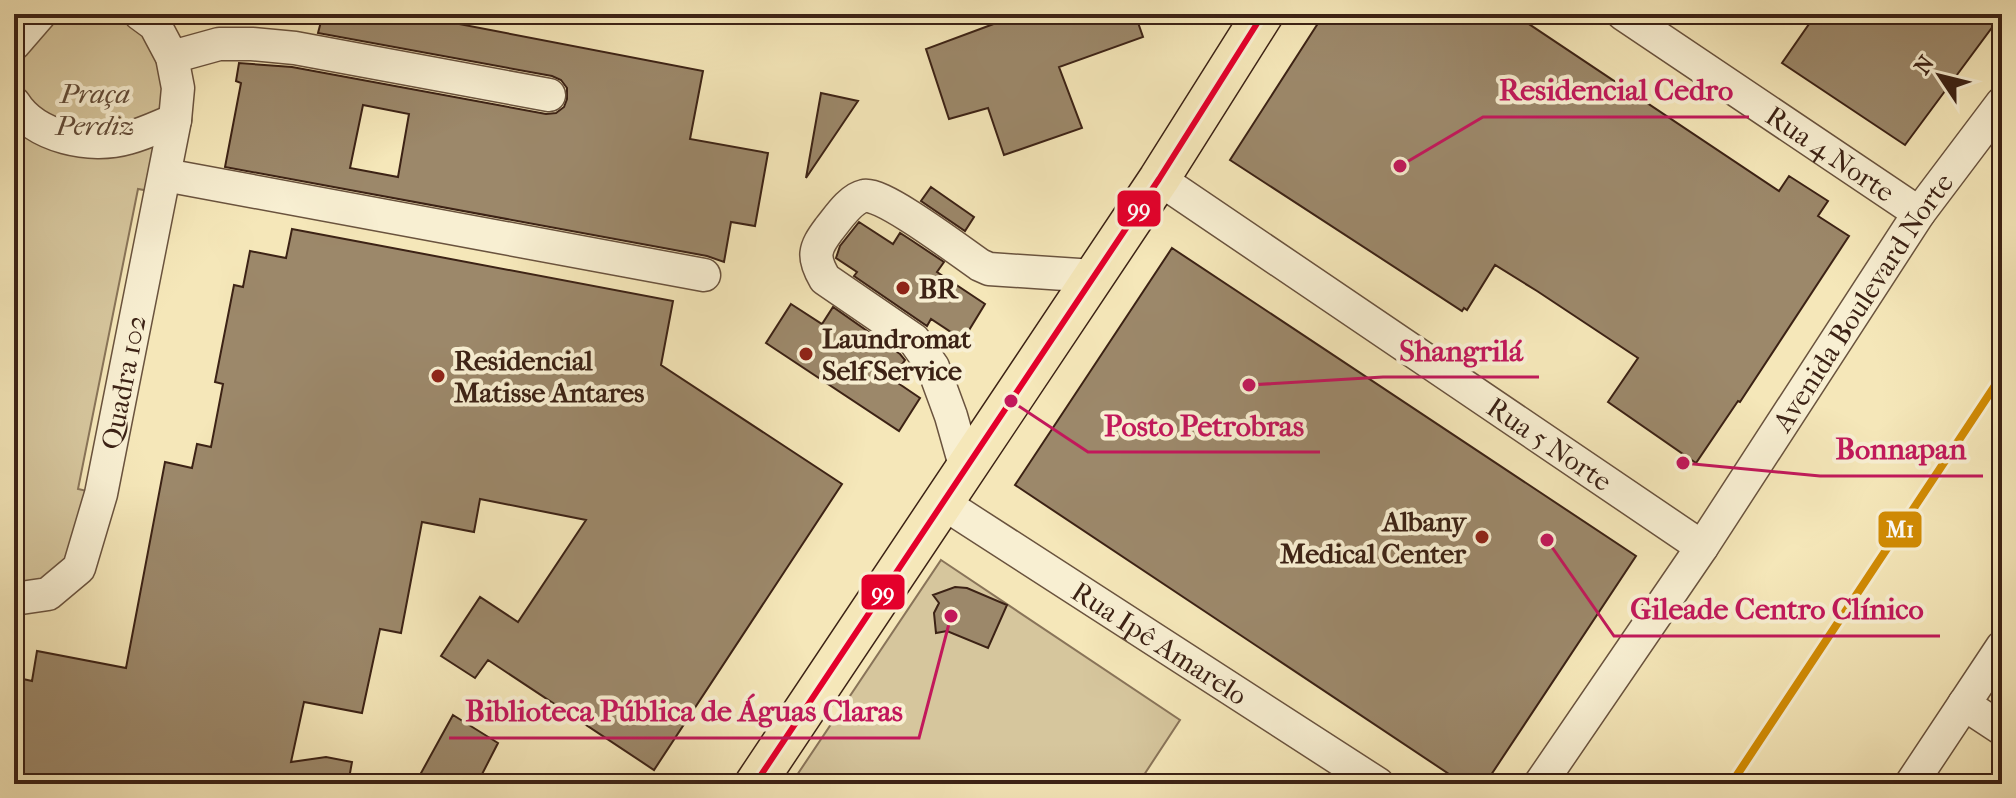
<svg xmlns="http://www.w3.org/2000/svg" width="2016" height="798" font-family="'IM FELL French Canon',serif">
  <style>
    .green { fill: #d6c69d; stroke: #897459; stroke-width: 2 }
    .building { fill: #9c886a; stroke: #3c2215; stroke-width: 2; fill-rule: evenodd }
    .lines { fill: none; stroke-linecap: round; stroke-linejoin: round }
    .minor-casing { stroke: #6a533e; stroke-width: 35 }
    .major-casing { stroke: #3c2215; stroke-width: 43 }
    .minor { stroke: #f8efd2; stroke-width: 32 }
    .major { stroke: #f5e7b9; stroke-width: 40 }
    .bus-1-casing { stroke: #f8efd2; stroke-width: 12 }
    .bus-1 { stroke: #e4002b; stroke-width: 6 }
    .metro-1-casing { stroke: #f8efd2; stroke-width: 14 }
    .metro-1 { stroke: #d28c04; stroke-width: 8 }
    .poi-dot { fill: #8f2418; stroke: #f8efd2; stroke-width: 3 }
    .labels { text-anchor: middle; stroke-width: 8; stroke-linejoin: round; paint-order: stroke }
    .park-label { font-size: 28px; font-style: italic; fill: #624b37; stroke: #f8efd2 }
    .street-label { font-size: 28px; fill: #3c2215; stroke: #f8efd2 }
    .poi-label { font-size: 28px; font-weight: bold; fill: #3c2215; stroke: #f8efd2; text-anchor: start }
    .leader { fill: none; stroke: #c2185b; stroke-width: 3 }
    .callout-dot { fill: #c2185b; stroke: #f8efd2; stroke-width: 3 }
    .callout-label { font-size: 30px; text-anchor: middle; font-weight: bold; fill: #c2185b; stroke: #f8efd2; stroke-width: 8; stroke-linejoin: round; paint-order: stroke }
    .line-badge { stroke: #f8efd2; stroke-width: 3 }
    .badge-label { font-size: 22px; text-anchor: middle; font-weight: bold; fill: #fff }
  </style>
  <rect width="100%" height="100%" fill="#f5e7b9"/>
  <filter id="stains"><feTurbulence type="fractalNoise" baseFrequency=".0025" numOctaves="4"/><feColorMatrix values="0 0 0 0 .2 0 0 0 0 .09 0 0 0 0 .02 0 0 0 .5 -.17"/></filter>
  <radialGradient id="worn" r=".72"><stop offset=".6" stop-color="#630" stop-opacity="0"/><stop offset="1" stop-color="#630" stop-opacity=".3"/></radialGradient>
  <path class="green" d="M40,14H140L172,57L161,193L138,189L78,489L101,494L79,568L14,599V44Z
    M941,560L1180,720L1138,784H791Z"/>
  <path class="building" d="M323,14H407L703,71L690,139L768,153L755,226L731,222L724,262L707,256L225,167L241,83L236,81L239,63L292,67L546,114L556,113L564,107L567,99V88L561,80L552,76L318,33ZM363,105L409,114L398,177L350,168Z
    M1006,14H1135L1143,37L1059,67L1082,128L1004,155L988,108L949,119L926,49L1007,19Z
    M1324,14H1514L1779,191L1789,176L1828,201L1818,216L1849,236L1740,402L1738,401L1696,463L1608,402L1638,358L1537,291L1495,265L1467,310L1464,308L1462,311L1230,160Z
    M1816,14H2002L1905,145L1782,63Z
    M821,93L858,101L806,178Z
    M931,187L974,217L965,231L921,201Z
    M859,222L893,244L900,233L911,240L944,262L937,272L985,304L963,340L931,319L927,326L854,276L857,272L836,258L840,246Z
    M292,229L673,301L661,365L842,484L654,770L488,660L475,678L441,656L480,597L518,622L586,520L480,499L474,532L422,522L401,633L380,629L362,713L304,702L291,762L326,757L352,762L348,784H14V677L32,681L37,651L126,668L165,462L192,468L197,444L211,447L223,384L215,382L234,285L243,287L250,251L286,258Z
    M1172,248L1636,556L1485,784H1464L1015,485Z
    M791,304L822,324L833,307L900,354L905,360L897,372L900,373L895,381L920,398L899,431L766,343Z
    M955,587L967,588L1007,605L988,648L947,631L936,633L934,613L939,603L933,595Z
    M453,715L498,743L477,784H415Z"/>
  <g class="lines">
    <defs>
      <g id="minor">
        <path id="s1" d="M1623,14L1919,213"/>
        <path d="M14,44L40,14"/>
        <path d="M172,57L219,44H252L295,48L549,95"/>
        <path d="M14,103C35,137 91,149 128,138C144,134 160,126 175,120"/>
        <path d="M165,175L704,275"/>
        <path id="s2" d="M1159,179L1702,547"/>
        <path d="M966,469L951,416L933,367L914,340L825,279C812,257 814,249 829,229C838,218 850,199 864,196C881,191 961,252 980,265L989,269L1094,276"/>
        <path id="s3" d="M943,503L1378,784"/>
        <path id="s4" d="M14,599L48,594L79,568L101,494L175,120L178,88L172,57L155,25L140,14"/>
        <path d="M1964,704L2002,729"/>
        <path id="s5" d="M1540,784L1702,547L1919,213L2002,103"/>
        <path d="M1911,784L2002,647"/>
      </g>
      <path id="major" d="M755,784L1159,179L1263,14"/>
    </defs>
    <use href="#minor" class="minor-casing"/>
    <use href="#major" class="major-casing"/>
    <use href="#minor" class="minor"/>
    <use href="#major" class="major"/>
    <defs>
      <path id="bus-1" d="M755,784L1159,179L1263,14"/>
    </defs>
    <use href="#bus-1" class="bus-1-casing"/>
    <use href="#bus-1" class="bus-1"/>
    <defs>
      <path id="metro-1" d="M1731,784L2002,375"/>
    </defs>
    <use href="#metro-1" class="metro-1-casing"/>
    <use href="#metro-1" class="metro-1"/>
  </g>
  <g class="poi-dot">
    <circle cx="903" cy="288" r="8"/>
    <circle cx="806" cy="354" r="8"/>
    <circle cx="438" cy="376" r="8"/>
    <circle cx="1482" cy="537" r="8"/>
  </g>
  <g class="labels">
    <g class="park-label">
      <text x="95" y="103">Praça<tspan x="95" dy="32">Perdiz</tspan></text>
    </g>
    <g class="street-label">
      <text dy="10" stroke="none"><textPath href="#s1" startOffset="250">Rua 4 Norte</textPath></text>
      <text dy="10" stroke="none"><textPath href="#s5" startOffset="580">Avenida Boulevard Norte</textPath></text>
      <text dy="10" stroke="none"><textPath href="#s4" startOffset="266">Quadra 102</textPath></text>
      <text dy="10" stroke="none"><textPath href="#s2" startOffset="472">Rua 5 Norte</textPath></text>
      <text dy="10" stroke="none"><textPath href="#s3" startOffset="258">Rua Ipê Amarelo</textPath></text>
    </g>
    <g class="poi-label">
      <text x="919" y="298">BR</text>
      <text x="822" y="348">Laundromat<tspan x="822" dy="32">Self Service</tspan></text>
      <text x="454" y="370">Residencial<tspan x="454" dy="32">Matisse Antares</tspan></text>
      <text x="1466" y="531" text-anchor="end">Albany<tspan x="1466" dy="32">Medical Center</tspan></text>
    </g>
  </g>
  <path class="leader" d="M1400 166L1483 117H1749M1249 385L1383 377H1539M1011 401L1088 452H1320M1683 463L1820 476H1983M1547 540L1614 636H1940M951 616L919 738H449"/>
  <g class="callout-dot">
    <circle cx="1400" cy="166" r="8"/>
    <circle cx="1249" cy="385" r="8"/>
    <circle cx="1011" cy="401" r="8"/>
    <circle cx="1683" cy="463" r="8"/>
    <circle cx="1547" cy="540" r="8"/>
    <circle cx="951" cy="616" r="8"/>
  </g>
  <g class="callout-label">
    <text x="1616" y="100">Residencial Cedro</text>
    <text x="1461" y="361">Shangrilá</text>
    <text x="1204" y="436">Posto Petrobras</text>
    <text x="1901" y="459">Bonnapan</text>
    <text x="1777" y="619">Gileade Centro Clínico</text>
    <text x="684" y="721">Biblioteca Pública de Águas Claras</text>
  </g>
  <g class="line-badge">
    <rect x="1116" y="189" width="46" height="39" rx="8" fill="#e4002b"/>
    <rect x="1877" y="510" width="46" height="39" rx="8" fill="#d28c04"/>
    <rect x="860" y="573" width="46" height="38" rx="8" fill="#e4002b"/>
  </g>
  <g class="badge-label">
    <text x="1139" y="216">99</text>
    <text x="1900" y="537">M1</text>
    <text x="883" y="600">99</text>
  </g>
  <rect width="2016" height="798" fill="none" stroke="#f5e7b9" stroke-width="48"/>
  <rect x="16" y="16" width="1984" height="766" fill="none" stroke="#3c2215" stroke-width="4"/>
  <rect x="24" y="24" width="1968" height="750" fill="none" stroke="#3c2215" stroke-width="2"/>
  <g transform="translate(1940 76) rotate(305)" stroke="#f8efd2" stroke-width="6" paint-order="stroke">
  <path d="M0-6L14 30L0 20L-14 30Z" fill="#3c2215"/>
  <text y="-12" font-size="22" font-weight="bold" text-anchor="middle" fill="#3c2215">N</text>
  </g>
  <rect width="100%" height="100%" filter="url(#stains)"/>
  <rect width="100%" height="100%" fill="url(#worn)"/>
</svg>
